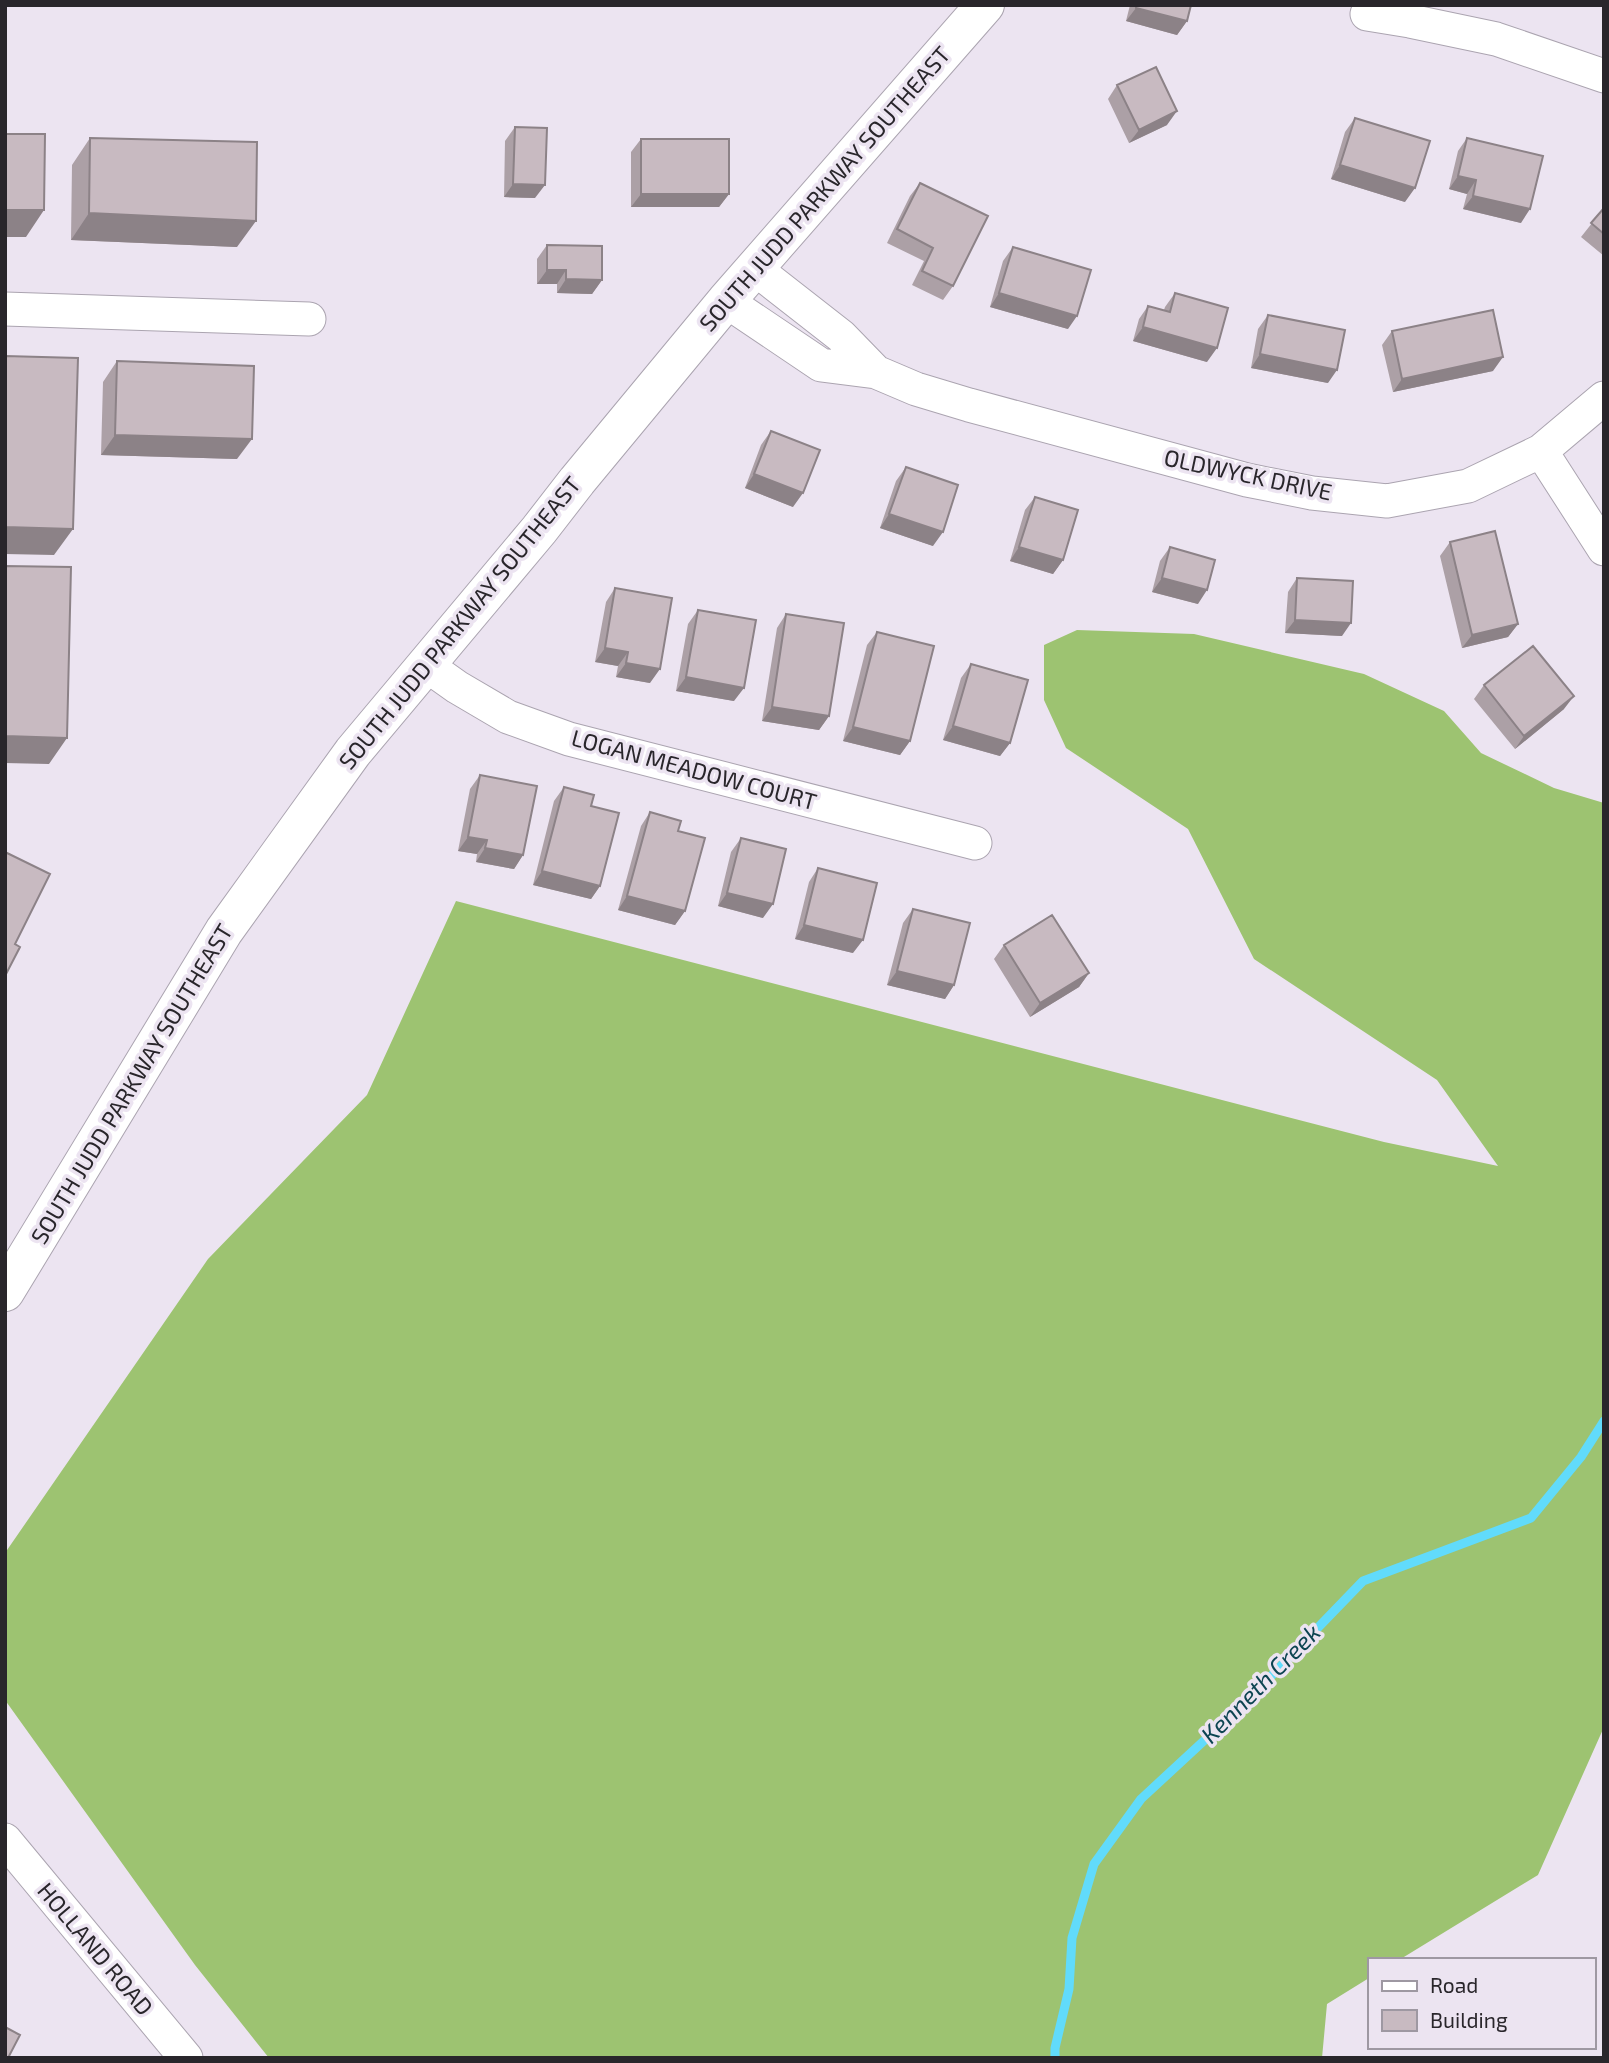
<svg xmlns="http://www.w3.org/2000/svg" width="1609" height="2063" font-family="'Exo 2',sans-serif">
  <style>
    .forest { fill: #9dc371 }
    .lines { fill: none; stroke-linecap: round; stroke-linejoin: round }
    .stream { stroke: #61dbfb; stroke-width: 9 }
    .minor-casing { stroke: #aba4b0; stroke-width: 35 }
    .trunk-casing { stroke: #aba4b0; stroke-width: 40 }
    .minor { stroke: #fff; stroke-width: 33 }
    .trunk { stroke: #fff; stroke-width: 38 }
    .wall { fill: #aca0a6 }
    .shaded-wall { fill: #8c8287 }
    .building { fill: #c8bac1; stroke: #8c8287; stroke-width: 2 }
    .labels { text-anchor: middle; stroke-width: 7; stroke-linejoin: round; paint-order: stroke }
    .street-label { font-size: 23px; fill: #29262b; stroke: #ece4f1 }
    .water-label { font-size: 24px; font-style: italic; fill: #0c4451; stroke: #ece4f1 }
  </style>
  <rect width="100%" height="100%" fill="#ece4f1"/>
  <path class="forest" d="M1077,630L1194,634L1364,674L1444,711L1481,753L1554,788L1604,803V1727L1538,1875L1399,1960H1369V1978L1327,2004L1322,2058H269L195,1965L5,1700V1553L208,1259L367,1095L456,901L1384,1142L1498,1166L1437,1080L1254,959L1188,829L1066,748L1044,700V645Z"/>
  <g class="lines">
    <path class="stream" d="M1055,2058V2048L1069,1989L1072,1938L1094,1864L1141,1799L1248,1700L1363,1581L1531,1518L1581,1457L1604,1421"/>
    <defs>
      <path id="minor" d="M1367,14L1410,21L1496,39L1604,76
        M754,268L841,336L876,372
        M726,301L821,365L876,372L916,389L969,405L1247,480L1312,493L1387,501L1468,486L1541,451L1604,398
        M5,309L309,319
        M1541,451L1604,549
        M426,665L457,687L508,717L569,739L975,843
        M5,1840L186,2058"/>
      <path id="trunk" d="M5,1292L224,931L353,752L539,530L577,481L726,301L985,5"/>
    </defs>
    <use href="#minor" class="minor-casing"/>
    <use href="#trunk" class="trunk-casing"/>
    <use href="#minor" class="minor"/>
    <use href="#trunk" class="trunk"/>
  </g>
  <path class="wall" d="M1130,5H1191L1187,21L1177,35L1126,21Z
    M1117,85L1167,125L1129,143L1108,99Z
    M1355,118L1405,202L1331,179L1345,132Z
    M515,127L535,198L504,197L505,141Z
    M90,138L237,247L71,240L72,165Z
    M1467,138L1521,223L1463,209L1467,194L1449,189L1458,151Z
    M641,139L729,194L719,207H631V152Z
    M920,183L953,286L943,300L912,285L924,261L887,243L910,196Z
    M1604,208V256L1581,237Z
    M547,245L602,280L592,294L557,293V284H537V259Z
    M1013,247L1068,329L990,307L1003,261Z
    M1175,293L1207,362L1133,341L1139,319L1148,306L1164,310L1165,307Z
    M1268,315L1328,383L1251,368L1258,329Z
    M1392,331L1493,371L1393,392L1382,345Z
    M117,361L237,459L101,455L103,382Z
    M771,431L793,507L745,488L761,445Z
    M906,467L933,546L880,528L896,481Z
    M1035,497L1063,560L1053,574L1010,561L1025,510Z
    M1450,542L1518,624L1508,637L1462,648L1440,556Z
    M1170,547L1198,604L1152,592L1160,561Z
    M1297,578L1342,636L1285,633L1288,592Z
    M615,588L650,683L616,677L618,666L595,662L606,602Z
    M698,610L734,701L676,691L688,624Z
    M786,614L829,716L819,730L762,721L777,628Z
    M877,632L910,741L900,755L843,741L867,645Z
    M971,664L1010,743L1000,756L943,740L961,678Z
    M1484,685L1564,709L1515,749L1474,699Z
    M480,775L523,855L514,869L476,862L477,854L458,851L470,789Z
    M564,787L591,806L600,886L591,899L533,885L554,801Z
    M650,812L678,831L685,911L675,925L618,910L641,826Z
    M741,838L763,918L718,906L731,852Z
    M818,868L853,953L795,939L809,882Z
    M913,909L954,985L945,999L887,985L903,923Z
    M1004,945L1089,973L1079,987L1030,1017L994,959Z"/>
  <path class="shaded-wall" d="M1136,8L1187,21L1177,35L1126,21Z
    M1177,111L1167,125L1129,143L1139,130Z
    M1340,165L1415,188L1405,202L1331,179Z
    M1458,176L1476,180L1467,194L1449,189Z
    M513,184L545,185L535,198L504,197Z
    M641,194H729L719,207H631Z
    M1473,196L1530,209L1521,223L1463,209Z
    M5,210H44L26,237H5Z
    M89,213L256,221L237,247L71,240Z
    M547,270H566L557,284H537Z
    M566,279L602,280L592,294L557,293Z
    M999,293L1077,316L1068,329L990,307Z
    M1143,327L1217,348L1207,362L1133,341Z
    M1260,354L1337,370L1328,383L1251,368Z
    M1503,357L1493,371L1393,392L1402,379Z
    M115,435L252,439L237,459L101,455Z
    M754,474L803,493L793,507L745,488Z
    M889,514L943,532L933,546L880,528Z
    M5,527L73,529L54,555L5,554Z
    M1019,547L1063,560L1053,574L1010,561Z
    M1162,578L1207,590L1198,604L1152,592Z
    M1295,620L1351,623L1342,636L1285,633Z
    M1518,624L1508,637L1462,648L1472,635Z
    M605,648L628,652L618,666L595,662Z
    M626,663L660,669L650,683L616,677Z
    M686,677L744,688L734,701L676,691Z
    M1574,696L1564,709L1515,749L1524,736Z
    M772,707L829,716L819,730L762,721Z
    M953,726L1010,743L1000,756L943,740Z
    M853,727L910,741L900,755L843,741Z
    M5,736L67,738L49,764L5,763Z
    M468,837L487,840L477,854L458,851Z
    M485,848L523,855L514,869L476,862Z
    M542,871L600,886L591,899L533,885Z
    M727,893L773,904L763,918L718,906Z
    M627,896L685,911L675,925L618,910Z
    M804,925L863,940L853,953L795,939Z
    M897,971L954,985L945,999L887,985Z
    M1089,973L1079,987L1030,1017L1040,1003Z"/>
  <path class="building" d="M1136,5H1191L1187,21L1136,8Z
    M1156,67L1177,111L1139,130L1117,85Z
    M1355,118L1430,141L1415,188L1340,165Z
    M515,127L547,128L545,185L513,184Z
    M5,134H45L44,210H5Z
    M90,138L257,142L256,221L89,213Z
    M1467,138L1543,156L1530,209L1473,196L1476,180L1458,176Z
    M641,139H729V194H641Z
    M920,183L988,216L953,286L922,271L933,248L897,229Z
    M1604,208V234L1591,223Z
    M547,245L602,246V280L566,279V270H547Z
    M1013,247L1091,270L1077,316L999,293Z
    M1175,293L1228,308L1217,348L1143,327L1148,306L1170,312Z
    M1493,310L1503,357L1402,379L1392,331Z
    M1268,315L1345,330L1337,370L1260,354Z
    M5,356L78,358L73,529L5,527Z
    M117,361L254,366L252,439L115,435Z
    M771,431L820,450L803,493L754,474Z
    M906,467L958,485L943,532L889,514Z
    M1035,497L1078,510L1063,560L1019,547Z
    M1495,531L1518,624L1472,635L1450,542Z
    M1170,547L1215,560L1207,590L1162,578Z
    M5,566L71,567L67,738L5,736Z
    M1297,578L1353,581L1351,623L1295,620Z
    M615,588L672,598L660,669L626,663L628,652L605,648Z
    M698,610L756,620L744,688L686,677Z
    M786,614L844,623L829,716L772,707Z
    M877,632L934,646L910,741L853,727Z
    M1533,646L1574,696L1524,736L1484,685Z
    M971,664L1028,680L1010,743L953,726Z
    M480,775L537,786L523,855L485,848L487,840L468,837Z
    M564,787L594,795L591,806L619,813L600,886L542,871Z
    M650,812L681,821L678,831L705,838L685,911L627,896Z
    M741,838L786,849L773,904L727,893Z
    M5,852L50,874L15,944L20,947L5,976Z
    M818,868L877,883L863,940L804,925Z
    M913,909L970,923L954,985L897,971Z
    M1052,915L1089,973L1040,1003L1004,945Z
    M5,2027L20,2035L8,2058H5Z"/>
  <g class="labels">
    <g class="street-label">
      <text transform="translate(825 189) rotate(-49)" y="8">SOUTH JUDD PARKWAY SOUTHEAST</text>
      <text transform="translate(1248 475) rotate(12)" y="8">OLDWYCK DRIVE</text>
      <text transform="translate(460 623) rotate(-51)" y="8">SOUTH JUDD PARKWAY SOUTHEAST</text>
      <text transform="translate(694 770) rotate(15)" y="8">LOGAN MEADOW COURT</text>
      <text transform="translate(132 1084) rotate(-59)" y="8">SOUTH JUDD PARKWAY SOUTHEAST</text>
      <text transform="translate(95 1949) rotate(50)" y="8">HOLLAND ROAD</text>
    </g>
    <g class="water-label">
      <text transform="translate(1261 1684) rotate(-45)" y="8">Kenneth Creek</text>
    </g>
  </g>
  <rect width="1609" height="2063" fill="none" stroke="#29262b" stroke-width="14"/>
  <rect x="1368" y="1958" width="228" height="91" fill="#ece4f1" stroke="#9e98a2" stroke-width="2"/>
  <rect x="1382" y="1981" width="35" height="10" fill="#ffffff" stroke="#9e98a2" stroke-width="2"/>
  <text x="1430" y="1993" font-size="21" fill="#29262b">Road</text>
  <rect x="1382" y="2010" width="35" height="21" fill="#c8bac1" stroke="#9e98a2" stroke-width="2"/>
  <text x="1430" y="2028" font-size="21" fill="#29262b">Building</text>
</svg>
